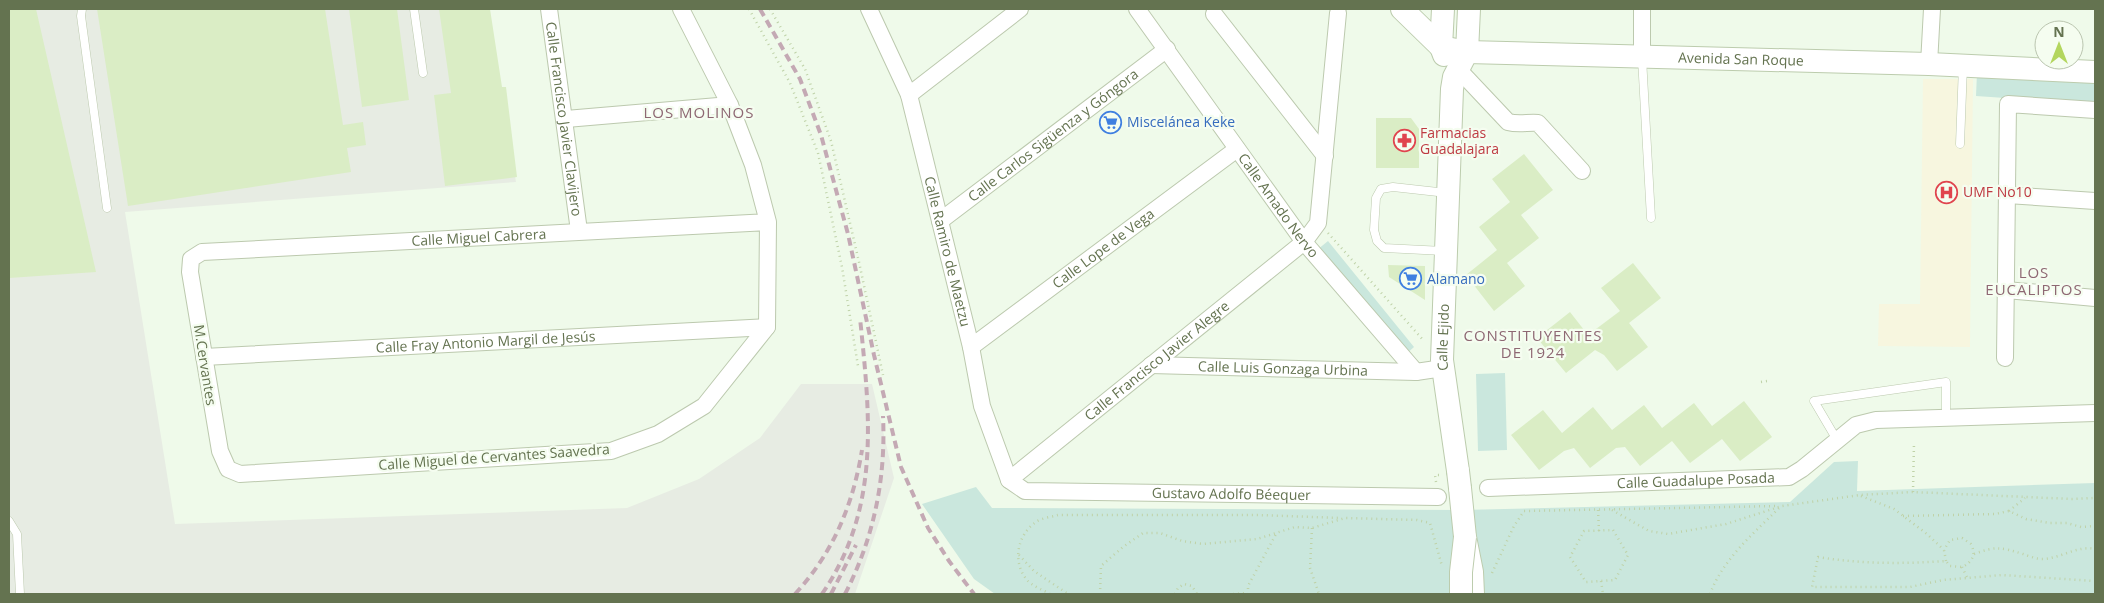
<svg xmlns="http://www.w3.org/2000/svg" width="2104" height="603" font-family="'Open Sans',sans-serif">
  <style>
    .industrial { fill: #e7ece3 }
    .medical { fill: #f7f6df }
    .green { fill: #cae7dd }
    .building { fill: #daedc5 }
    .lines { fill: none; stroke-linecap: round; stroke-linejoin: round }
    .lane-casing { stroke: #bcc9ae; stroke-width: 9 }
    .street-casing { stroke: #bcc9ae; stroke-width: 18 }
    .secondary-casing { stroke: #bcccad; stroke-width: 24 }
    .path { stroke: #bfd2a8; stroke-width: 2.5; stroke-dasharray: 1 4; stroke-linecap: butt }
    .lane { stroke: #fff; stroke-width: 8 }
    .street { stroke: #fff; stroke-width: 16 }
    .secondary { stroke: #fff; stroke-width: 22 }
    .rail { stroke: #c4a9b4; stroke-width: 4; stroke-dasharray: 8 5; stroke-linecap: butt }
    .secondary-bridge-casing { stroke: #bcccad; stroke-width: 24; stroke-linecap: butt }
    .secondary-bridge { stroke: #fff; stroke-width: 22 }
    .labels { text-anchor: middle; stroke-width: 4.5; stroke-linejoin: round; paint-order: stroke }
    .street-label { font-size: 14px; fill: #647350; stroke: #f5fdf0 }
    .shop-label { font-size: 14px; fill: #366cbe; stroke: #f5fdf0; text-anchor: start }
    .health-label { font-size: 14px; fill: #be3a42; stroke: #f5fdf0; text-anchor: start }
    .neighbourhood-label { font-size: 15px; letter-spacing: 1px; fill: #8e6873; stroke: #f5fdf0 }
  </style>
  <rect width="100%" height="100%" fill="#effaea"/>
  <path class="industrial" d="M9,9H486L516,182L125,212L175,524L627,508L699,479L760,438L801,384H872L894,478L855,594H9Z"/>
  <path class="medical" d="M1923,79H1973L1970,347L1878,346L1879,304H1920Z"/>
  <path class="green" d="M1977,73L2095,78V104L1976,96Z
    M1328,241L1414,347L1405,355L1317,250Z
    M1505,373L1507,450L1478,451L1476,374Z
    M1858,461L1857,491L2095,483V594H995L974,579L922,504L976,487L992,508L1462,510L1790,502L1834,462Z"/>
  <path class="building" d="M9,9H36L96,272L9,278Z
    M97,9H325L343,125L363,122L366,145L347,148L351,172L128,206Z
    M349,9H397L409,100L362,107Z
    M439,9H490L502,87H506L517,177L445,186L434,95L451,93Z
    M1376,118H1411L1419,129V168H1376Z
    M1524,154L1553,190L1521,215L1539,238L1507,263L1525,286L1494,311L1466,275L1497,250L1479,227L1510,202L1492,179Z
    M1633,263L1661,298L1629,323L1648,347L1617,371L1604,355L1595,350L1566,373L1537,338L1570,312L1588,335L1620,311L1601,288Z
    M1388,265L1425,266V300L1389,277Z
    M1744,401L1772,437L1740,461L1722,439L1690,463L1672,441L1640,466L1625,447L1616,448L1590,468L1574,448L1564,451L1539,470L1511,435L1543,410L1562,433L1593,407L1612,430L1644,405L1662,428L1694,403L1712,426Z"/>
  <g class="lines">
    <defs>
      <path id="lane" d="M82,9L81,16L107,208
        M414,9L423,73
        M1642,58L1651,218
        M1960,144L1963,66
        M1444,251L1384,248L1377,241L1374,230L1376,198L1381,189L1393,187L1447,193
        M1837,440L1814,401L1946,382V417
        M9,521L17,534L20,594"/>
      <g id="street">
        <path id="s1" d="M549,9L579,231"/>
        <path id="s2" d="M681,9L730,105L753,165L768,222L767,327L704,406L658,434L611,451L240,474L228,469L220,451L190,272L191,259L202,252L768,222"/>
        <path id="s3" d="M869,9L909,95L971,347L982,406L1009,480L1025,491L1438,497"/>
        <path id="s4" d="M1137,9L1304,242L1416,372"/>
        <path d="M1214,14L1325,156"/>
        <path d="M1642,57V9"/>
        <path d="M1929,64L1932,9"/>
        <path d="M1458,69L1508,122C1519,125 1528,122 1538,123L1582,171"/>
        <path d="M909,95L1020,9"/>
        <path d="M566,119L730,105"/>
        <path d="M2007,195L2095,201"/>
        <path id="s5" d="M940,221L1167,49"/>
        <path d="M2006,290L2095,298"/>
        <path id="s6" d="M971,347L1237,149"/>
        <path id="s7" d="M204,357L767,327"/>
        <path d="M2005,358L2008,104L2095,110"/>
        <path id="s8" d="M1151,365L1416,372L1443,368"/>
        <path id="s9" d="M1009,480L1304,242L1318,223L1338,13"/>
        <path id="s10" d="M1488,488L1789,477L1802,469L1856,425L1876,420L2095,413"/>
      </g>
      <g id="secondary">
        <path id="s11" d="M1402,9L1441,47L1467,52L1929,64L2095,72"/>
        <path d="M1443,9L1441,47L1444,55"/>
        <path id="s12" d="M1458,471L1442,360L1452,89L1454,77L1467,52L1469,9"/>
        <path d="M1460,488L1465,537L1472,572L1473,594"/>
      </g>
    </defs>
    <use href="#lane" class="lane-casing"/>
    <use href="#street" class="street-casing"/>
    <use href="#secondary" class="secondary-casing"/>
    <path class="path" d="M749,9L790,83L818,153L842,267L858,366
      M770,9L805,69L831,141L859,262L883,375
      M1328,233L1424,341
      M1761,382L1767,381
      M1436,482L1435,475H1440
      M1913,492L1914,443
      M1861,496L1894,509L1927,534L1944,550
      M1598,510L1599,531
      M1612,510L1649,531L1668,534L1726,524L1782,506L1860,495L1913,492L2072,499L2095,498
      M2009,511L2025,498
      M1903,516L1995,514L2009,511L2026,519L2050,523H2067L2081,527L2095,526
      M1312,528L1310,568L1319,594
      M1613,530L1628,555L1615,580L1586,582L1570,557L1584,531Z
      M1974,554C1996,546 2000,547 2023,554C2029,556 2036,559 2042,559C2060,559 2077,545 2095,549
      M1019,555L1034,571L1068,594
      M1946,561L1944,550L1950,540L1962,538L1971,544C1976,554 1973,562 1962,567L1950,566L1946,561C1903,564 1861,564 1818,557L1812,587H1910L1943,580L2002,575L2095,581
      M1962,567L1968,579
      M1492,573L1514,526L1524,511L1778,506
      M1601,581L1603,594
      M1050,594C1043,590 1032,586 1027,580C1012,562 1017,535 1036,522C1041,518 1051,517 1058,515H1258L1341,518
      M1100,594L1101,566L1123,547L1143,533H1160L1182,541L1203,544L1257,539L1295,527L1312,528L1345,518L1417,520L1430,523L1442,566
      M1175,594L1178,588L1184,584L1192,586L1197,594
      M1233,594L1248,593
      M1248,594V586L1276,534
      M1710,594C1723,559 1754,533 1780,507"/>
    <use href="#lane" class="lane"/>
    <use href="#street" class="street"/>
    <use href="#secondary" class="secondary"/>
    <path class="rail" d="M760,9L800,79L821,135L848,234L874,355L901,467L928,528L949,561L974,594
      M795,594C833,553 853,505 862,450
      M822,594C881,508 870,416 860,318
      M831,594L856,545
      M845,594C874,538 886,478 883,416"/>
    <defs>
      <path id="secondary-bridge" d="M1458,471L1460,488
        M1461,594V572L1465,537"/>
    </defs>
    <use href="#secondary-bridge" class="secondary-bridge-casing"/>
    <use href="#secondary-bridge" class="secondary-bridge"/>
  </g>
  <defs>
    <symbol id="supermarket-ring" viewBox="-11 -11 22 22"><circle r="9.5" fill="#f5fdf0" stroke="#3f7fe0" stroke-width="1.5"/><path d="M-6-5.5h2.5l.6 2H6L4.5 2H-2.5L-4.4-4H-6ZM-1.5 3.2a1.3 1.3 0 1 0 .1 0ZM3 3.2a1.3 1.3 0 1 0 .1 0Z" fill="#3f7fe0"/></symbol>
    <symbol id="pharmacy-ring" viewBox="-11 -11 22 22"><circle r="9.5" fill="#f5fdf0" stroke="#e0444e" stroke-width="1.5"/><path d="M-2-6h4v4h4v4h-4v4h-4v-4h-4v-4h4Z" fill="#e0444e"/></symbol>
    <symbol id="hospital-ring" viewBox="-11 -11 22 22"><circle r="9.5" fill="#f5fdf0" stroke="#e0444e" stroke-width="1.5"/><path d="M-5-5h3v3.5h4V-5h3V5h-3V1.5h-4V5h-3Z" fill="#e0444e"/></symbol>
  </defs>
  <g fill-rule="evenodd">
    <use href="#supermarket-ring" x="1098" y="110" width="25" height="25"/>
    <use href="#pharmacy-ring" x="1392" y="128" width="25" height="25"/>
    <use href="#hospital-ring" x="1934" y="180" width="25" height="25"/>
    <use href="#supermarket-ring" x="1398" y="266" width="25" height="25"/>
  </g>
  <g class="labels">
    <g class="street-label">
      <text dy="5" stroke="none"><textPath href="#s11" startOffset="355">Avenida San Roque</textPath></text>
      <text dy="5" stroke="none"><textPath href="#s1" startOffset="111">Calle Francisco Javier Clavijero</textPath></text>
      <text dy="5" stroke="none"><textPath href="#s5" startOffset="142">Calle Carlos Sigüenza y Góngora</textPath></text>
      <text dy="5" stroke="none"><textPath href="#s4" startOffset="242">Calle Amado Nervo</textPath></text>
      <text dy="5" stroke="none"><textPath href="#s2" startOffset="1430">Calle Miguel Cabrera</textPath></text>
      <text dy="5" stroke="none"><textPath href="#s6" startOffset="165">Calle Lope de Vega</textPath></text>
      <text dy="5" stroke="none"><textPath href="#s3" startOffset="256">Calle Ramiro de Maetzu</textPath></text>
      <text dy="5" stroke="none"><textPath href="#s12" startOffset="135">Calle Ejido</textPath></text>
      <text dy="5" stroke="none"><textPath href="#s7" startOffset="282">Calle Fray Antonio Margil de Jesús</textPath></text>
      <text dy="5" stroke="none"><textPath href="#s9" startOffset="190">Calle Francisco Javier Alegre</textPath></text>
      <text transform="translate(205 365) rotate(81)" y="5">M.Cervantes</text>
      <text dy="5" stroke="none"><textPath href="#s8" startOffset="132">Calle Luis Gonzaga Urbina</textPath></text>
      <text transform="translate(494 457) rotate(-4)" y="5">Calle Miguel de Cervantes Saavedra</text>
      <text dy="5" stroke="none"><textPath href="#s10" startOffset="208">Calle Guadalupe Posada</textPath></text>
      <text dy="5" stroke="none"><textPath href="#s3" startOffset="719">Gustavo Adolfo Béequer</textPath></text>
    </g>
    <g class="shop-label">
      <text x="1127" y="127">Miscelánea Keke</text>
      <text x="1427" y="284">Alamano</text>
    </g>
    <g class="health-label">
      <text x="1420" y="138">Farmacias<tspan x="1420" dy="16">Guadalajara</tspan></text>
      <text x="1963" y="197">UMF No10</text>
    </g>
    <g class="neighbourhood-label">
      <text x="699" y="118">LOS MOLINOS</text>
      <text x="2034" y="278">LOS<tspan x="2034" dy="17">EUCALIPTOS</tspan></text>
      <text x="1533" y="341">CONSTITUYENTES<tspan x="1533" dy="17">DE 1924</tspan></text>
    </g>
  </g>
  <rect width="2104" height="603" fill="none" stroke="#647350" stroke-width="20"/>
  <g transform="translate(2059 45)"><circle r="24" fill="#f5fdf0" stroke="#bbc6b0"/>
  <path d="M0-4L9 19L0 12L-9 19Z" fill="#b3d65e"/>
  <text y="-8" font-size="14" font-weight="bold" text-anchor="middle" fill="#647350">N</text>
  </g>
</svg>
